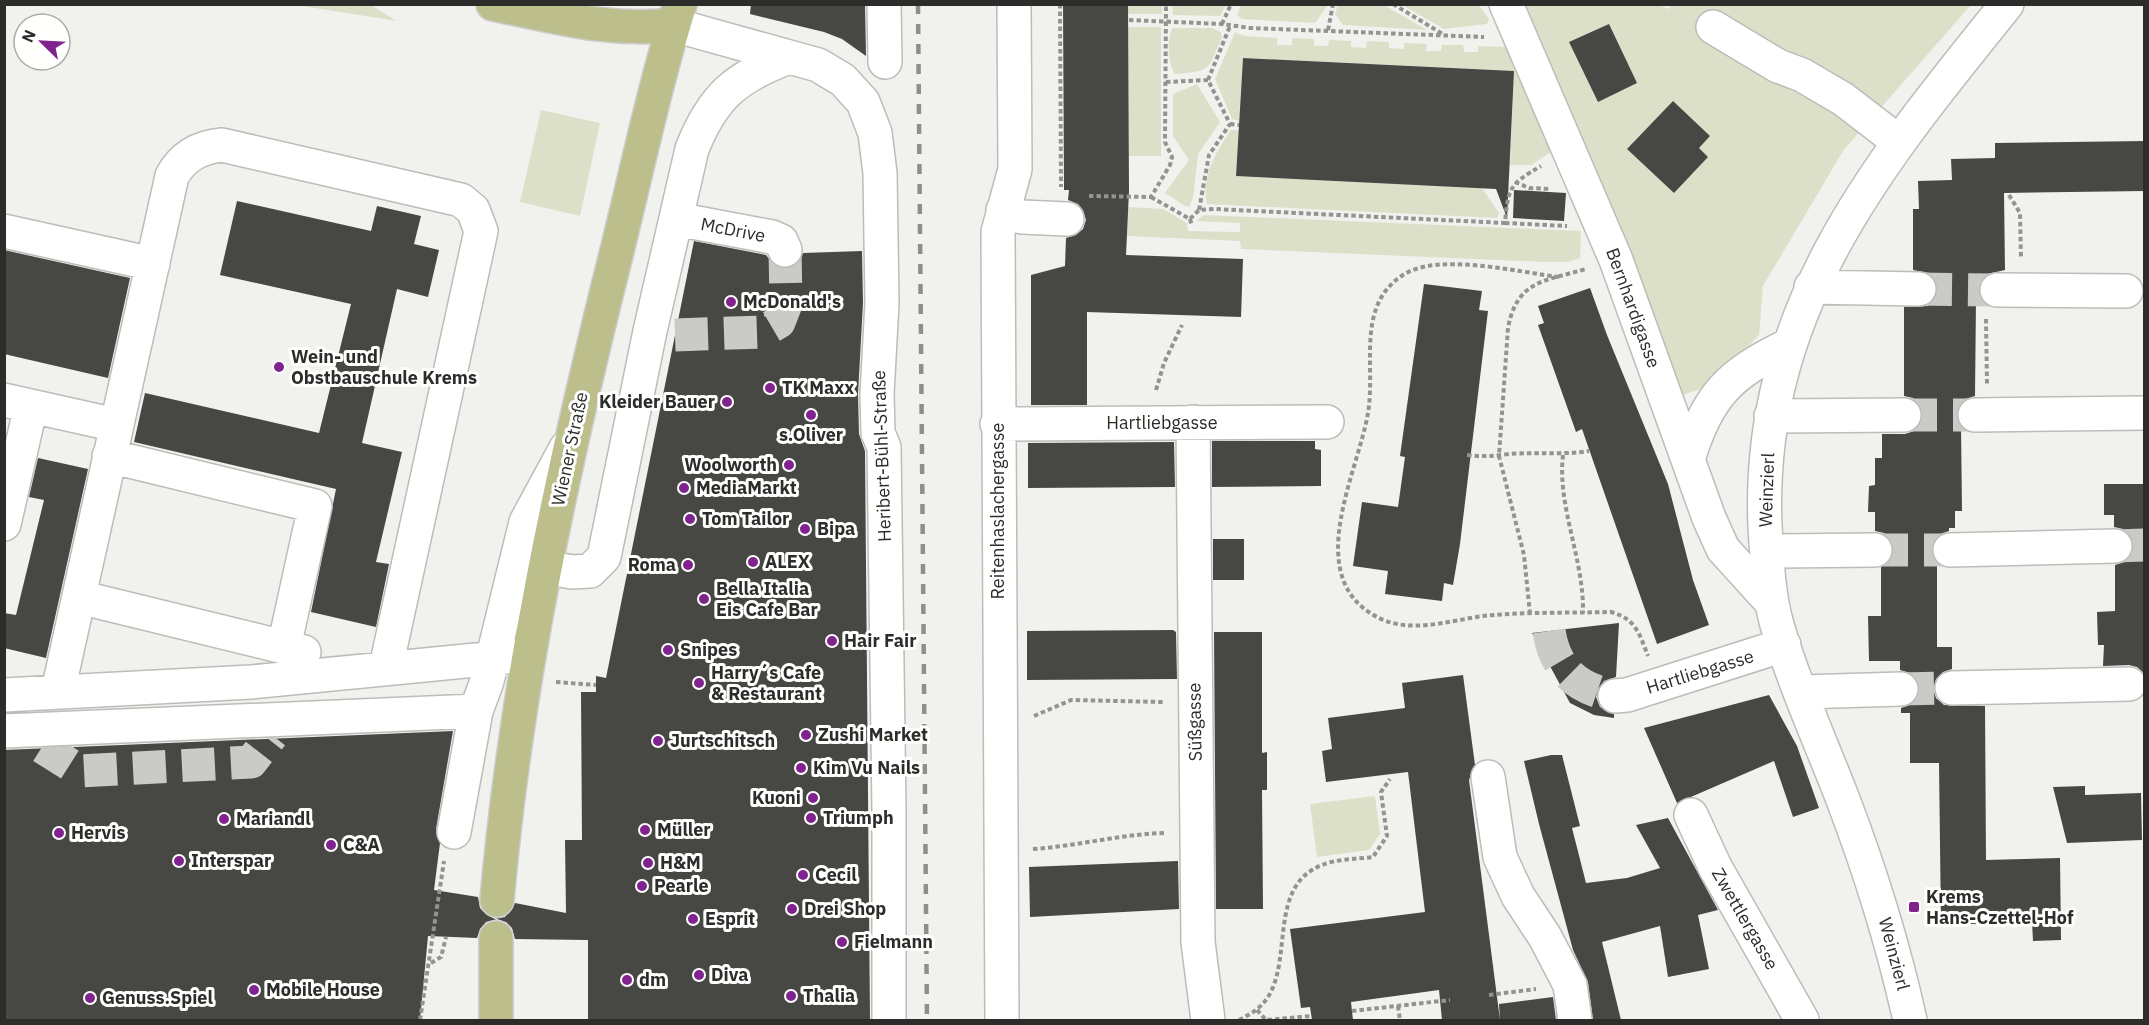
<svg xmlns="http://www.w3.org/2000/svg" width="2149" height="1025" font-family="'IBM Plex Sans',sans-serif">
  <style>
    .green { fill: #dde0c9 }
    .building { fill: #474744 }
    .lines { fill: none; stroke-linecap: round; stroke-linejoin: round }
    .minor-tunnel { stroke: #cacac7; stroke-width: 33; stroke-dasharray: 33 16; stroke-linecap: butt }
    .minor-casing { stroke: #bcbcb9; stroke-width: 36 }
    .major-casing { stroke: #ccc; stroke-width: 36 }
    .path { stroke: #939491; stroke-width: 4; stroke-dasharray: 4.5 3; stroke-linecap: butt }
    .minor { stroke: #fff; stroke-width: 33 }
    .major { stroke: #bcbf8c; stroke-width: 33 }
    .rail { stroke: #8e8f8c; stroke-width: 4.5; stroke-dasharray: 10 10; stroke-linecap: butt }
    .poi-dot { fill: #81238e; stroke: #fffffe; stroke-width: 2 }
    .labels { text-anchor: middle; stroke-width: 6; stroke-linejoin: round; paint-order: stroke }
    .street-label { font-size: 18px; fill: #2c2c2b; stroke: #fffffe }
    .poi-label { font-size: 18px; font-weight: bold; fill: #2c2c2b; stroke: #fffffe; text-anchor: start }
  </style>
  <rect width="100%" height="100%" fill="#f1f2ee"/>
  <path class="green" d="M1657,4L1668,9L1672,4L1971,5L1843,151L1763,286L1759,335L1710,386L1676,397L1521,5Z
    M296,5H371L397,21Z
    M1128,5H1162V14H1128Z
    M1172,5V4L1226,5L1220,16L1173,15Z
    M1241,5V4L1328,5L1315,23L1242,19L1237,15Z
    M1338,5H1384L1427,30L1343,25L1335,14Z
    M1402,5H1479L1489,19L1487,24L1444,29Z
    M1128,27H1161V156H1129Z
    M1173,28H1212L1221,32L1222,37C1207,71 1212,71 1175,74C1168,64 1166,38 1173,28Z
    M1235,32L1244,36L1277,38V45H1292V38L1314,39V46H1328L1329,40L1351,41V47L1366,48L1367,41L1389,42V48L1404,49V43L1427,44L1426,51H1441L1442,45H1463L1464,52H1478V46L1506,47L1515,71L1554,150L1531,165H1510L1514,71L1243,58L1239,121L1232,119L1215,79Z
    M1197,84L1220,122L1198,154L1193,198L1189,207L1185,206L1165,193L1189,160L1173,136V94Z
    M541,110L600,123L580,216L520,202Z
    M1231,130H1239L1236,175L1482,188L1499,213L1497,218L1207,204C1201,176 1216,152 1231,130Z
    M1128,207L1163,209L1187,223L1188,231L1240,232V223L1196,221L1204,215L1581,231L1580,258L1568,262H1546L1241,249L1240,241L1127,236Z
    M1375,796L1380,834L1369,850L1317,857L1310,804Z"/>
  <path class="building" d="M751,4H865L866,56L842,39L824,32L750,14Z
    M1063,4H1128L1129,191L1126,255L1243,259L1241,317L1087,312V405H1031V275L1065,266L1066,238L1076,235L1083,229L1086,220L1083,210L1078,204L1068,200L1069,190H1064Z
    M1609,24L1637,83L1598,102L1569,42Z
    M1243,58L1514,71L1507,218L1496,189L1236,176Z
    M1673,101L1710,136L1699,148L1708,157L1674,193L1627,149Z
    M2145,141V191L2004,193L2005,270L1987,274L1981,281L1978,289L1981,299H1976L1975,396L1965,399L1959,405L1956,415L1961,427L1962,511H1955V528H1949V531L1940,534L1934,541L1931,550L1937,563V647H1952V669L1943,672L1936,679L1933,689L1936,698L1944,705L1985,706L1986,860L2060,858L2061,940L2033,941L2032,922L1941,925L1939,763H1910V713H1901V708L1910,705L1917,698L1920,688L1917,680L1910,673L1900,670V661H1869L1868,616H1881V567L1891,560L1894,550L1891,540L1884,533L1875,531V512H1868L1869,486L1875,485V458H1882V434H1905L1914,431L1921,424L1923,414L1920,405L1913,398L1904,396V307L1928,306L1935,299L1938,290L1936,280L1929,273L1913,270V209H1919L1918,181L1952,180L1951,159L1995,158V143Z
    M1514,190L1566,193L1564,221L1513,218Z
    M237,201L371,231L377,206L421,216L414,244L439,250L428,297L397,289L362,443L402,452L376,562L389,564L376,627L311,612L336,489L134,442L145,393L319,433L351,304L220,275Z
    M694,241L766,255L774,265L784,269L793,267L800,261L803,253L862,251L863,303L858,394L859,434L865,451L870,1020H588V940L515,939L512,928L506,922L497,919L486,922L480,929L477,938L428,936L420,1020H4V750L453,731L436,829L440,843L434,890L478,897L480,908L487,915L495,919L505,917L515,903L566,913L565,840H582L581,692H596V676L606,678Z
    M4,250L130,278L108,378L4,354Z
    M1424,284L1482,291L1479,310L1488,311L1460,544L1453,585L1444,583L1442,601L1385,594L1388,571L1353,566L1362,502L1398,507L1405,457L1400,456Z
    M1590,288L1607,335L1668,484L1693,580L1709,625L1657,644L1582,429L1576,432L1538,325L1544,323L1538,306Z
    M1212,441H1315V449L1321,450V486L1212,487Z
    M1174,442L1175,487L1028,488V443Z
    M38,458L88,469L46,658L4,648V613L16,615L44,500L29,497Z
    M2104,484H2145V674L2137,667L2129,665L2103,666L2104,645H2098L2097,612L2115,611V565L2125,562L2131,555L2134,546L2131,536L2123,529L2114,527V515H2104Z
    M1213,539H1244V580H1213Z
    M1619,623L1616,677L1604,681L1598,689L1596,697L1600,707L1614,714V718L1594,715L1570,703L1532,633Z
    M1173,630L1176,632L1177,679L1027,680V631Z
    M1214,632H1262V753L1267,752V790H1262L1263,909H1216Z
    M1463,675L1475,765L1469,780L1500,1020H1442L1439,990L1351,1002L1353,1020H1312L1310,1007L1301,1008L1290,929L1425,912L1408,772L1326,782L1322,751L1332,749L1328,718L1405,708L1402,683Z
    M1769,695L1797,746L1819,808L1793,817L1774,761L1677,803L1644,728Z
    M1551,755H1562L1580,826L1572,828L1586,883L1627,878L1660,868L1636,825L1668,818L1718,910L1698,915L1709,969L1668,977L1660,926L1602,942L1621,1020H1593L1588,982L1573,950L1539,824L1524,761Z
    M2085,786V795L2141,793L2142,840L2067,843L2053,787Z
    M1178,861L1179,909L1030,917L1029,867Z
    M1553,997L1556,1020H1500L1499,1004Z"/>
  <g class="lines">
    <path class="minor-tunnel" d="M1919,289L1997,290
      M675,335L762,332L779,322L786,304L785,250
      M1904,415H1975
      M2115,546L2144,545
      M1875,550H1950
      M1549,631C1555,670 1577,689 1615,696
      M1901,689L1952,688
      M42,747L80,771L251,762L272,735"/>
    <defs>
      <path id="minor" d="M884,4L885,62
        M1506,4L1616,260L1709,518L1723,549L1772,603
        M674,25L818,65L843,80L863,102L875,133L880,173L882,303L877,394L878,433L884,447L889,812V1020
        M1713,27L1778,66L1802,75L1843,99L1899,142
        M1003,210L1022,217L1067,219
        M676,219L772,237L781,241L785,250
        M4,231L153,264
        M1811,287L1919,289
        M1997,290L2126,291
        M4,400L116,425
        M1975,415L2144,413
        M1771,416L1904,415
        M1193,422L1198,942L1208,1020
        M997,424L1327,422
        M109,456L315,506L284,647
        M1688,459C1709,394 1728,375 1789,345
        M4,524L31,406
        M1950,550L2115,546
        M1767,551L1875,550
        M545,567L572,572L590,571L604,557L650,331L692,149C713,96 736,77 789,57
        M79,597L304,652
        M1952,688L2129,684
        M58,691L172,176C183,156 200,147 222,145L461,200L473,210L481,231L386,667
        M1801,692L1901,689
        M4,695L251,682L527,655
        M1615,696L1627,695L1784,645
        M4,731L476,711
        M1488,777L1500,857L1518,896L1545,937L1570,985L1575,1020
        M1691,815L1715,867L1802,1020
        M454,832L476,711L487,681L526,522L566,448
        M1002,1020L998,232L1015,169L1014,4
        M1910,1020C1893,944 1870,870 1842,797C1820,740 1794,684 1777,625C1768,593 1767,559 1765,526C1756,309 1879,163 2007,4"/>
      <path id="major" d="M493,4C557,17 607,32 674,25
        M497,900C516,683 562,470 615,259C636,174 654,88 680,4
        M496,938V1020"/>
    </defs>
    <use href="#minor" class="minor-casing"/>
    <use href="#major" class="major-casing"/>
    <path class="path" d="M1060,4L1061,187
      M1393,4L1446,36
      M1129,20L1222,24L1250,28L1484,37
      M1222,24L1231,4
      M1328,30L1333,4
      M1208,80L1230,26
      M1166,82L1208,80L1230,124L1209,155L1199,210
      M1230,124L1239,125
      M1515,182L1529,188L1551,189
      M2009,195L2020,213L2021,259
      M1089,196L1151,197L1170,165L1172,157L1165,142L1166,4
      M1151,197L1190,219L1199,210L1214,209L1505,223C1508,187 1510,184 1541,166
      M1190,219L1192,226
      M1505,223L1567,226
      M1559,277C1517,272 1438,252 1403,275C1355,306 1376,366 1368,413C1358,473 1301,577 1377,617C1413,636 1455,618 1493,615C1532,612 1572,613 1611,612C1636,619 1639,633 1648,656
      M1986,319L1987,384
      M1156,390L1164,363L1182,325
      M1467,455C1482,457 1494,456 1509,454C1536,452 1562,455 1589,451
      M1563,455C1557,507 1584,558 1583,613
      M1530,614L1524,555L1499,456L1508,328C1517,280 1545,281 1586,269
      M556,682L596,685
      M1034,716L1071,700L1163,702
      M1033,849C1078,846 1121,834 1165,833
      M431,963L441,957L446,937
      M1489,995L1536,989
      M1398,1006L1400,1020
      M1257,1010L1266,1020L1311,1016
      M1352,1011L1450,1000
      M420,1020L444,861
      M1239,1020C1251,1014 1261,1008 1268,997C1293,957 1268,886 1322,865C1336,859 1357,859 1373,857L1387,836L1381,792L1390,779"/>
    <use href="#minor" class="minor"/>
    <use href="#major" class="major"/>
    <path class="rail" d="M918,4L927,1020"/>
  </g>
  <g class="poi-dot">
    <circle cx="731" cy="302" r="6"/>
    <circle cx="279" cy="367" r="6"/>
    <circle cx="770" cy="388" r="6"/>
    <circle cx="727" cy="402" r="6"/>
    <circle cx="811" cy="415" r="6"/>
    <circle cx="789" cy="465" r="6"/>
    <circle cx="684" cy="488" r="6"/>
    <circle cx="690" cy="519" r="6"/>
    <circle cx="805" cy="529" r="6"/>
    <circle cx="753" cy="562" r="6"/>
    <circle cx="688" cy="565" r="6"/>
    <circle cx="704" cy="599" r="6"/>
    <circle cx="832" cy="641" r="6"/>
    <circle cx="668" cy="650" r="6"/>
    <circle cx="699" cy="683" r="6"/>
    <circle cx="806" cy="735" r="6"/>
    <circle cx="658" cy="741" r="6"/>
    <circle cx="801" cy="768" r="6"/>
    <circle cx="813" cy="798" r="6"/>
    <circle cx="811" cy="818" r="6"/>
    <circle cx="224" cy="819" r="6"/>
    <circle cx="645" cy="830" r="6"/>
    <circle cx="59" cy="833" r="6"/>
    <circle cx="331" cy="845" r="6"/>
    <circle cx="179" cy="861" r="6"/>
    <circle cx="648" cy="863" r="6"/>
    <circle cx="803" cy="875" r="6"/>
    <circle cx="642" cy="886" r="6"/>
    <rect x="1908" y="901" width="12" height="12" rx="3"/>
    <circle cx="792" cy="909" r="6"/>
    <circle cx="693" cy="919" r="6"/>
    <circle cx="842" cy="942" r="6"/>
    <circle cx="699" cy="975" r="6"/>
    <circle cx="627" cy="980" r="6"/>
    <circle cx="254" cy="990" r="6"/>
    <circle cx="791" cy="996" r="6"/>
    <circle cx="90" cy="998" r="6"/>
  </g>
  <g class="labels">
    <g class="street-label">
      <text transform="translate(733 230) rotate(11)" y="6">McDrive</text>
      <text transform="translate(1633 308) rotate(70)" y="6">Bernhardigasse</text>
      <text x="1162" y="429">Hartliebgasse</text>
      <text transform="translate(570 449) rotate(-78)" y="6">Wiener Straße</text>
      <text transform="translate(882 456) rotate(-92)" y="6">Heribert-Bühl-Straße</text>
      <text transform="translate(1767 490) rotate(-88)" y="6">Weinzierl</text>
      <text transform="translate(998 511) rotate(-90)" y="6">Reitenhaslachergasse</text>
      <text transform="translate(1700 672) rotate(-17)" y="6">Hartliebgasse</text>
      <text transform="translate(1195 722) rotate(-91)" y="6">Süßgasse</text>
      <text transform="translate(1745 919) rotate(60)" y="6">Zwettlergasse</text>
      <text transform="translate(1894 954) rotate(75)" y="6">Weinzierl</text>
    </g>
    <g class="poi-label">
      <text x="743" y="308">McDonald's</text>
      <text x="291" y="363">Wein- und<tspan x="291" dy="21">Obstbauschule Krems</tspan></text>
      <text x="782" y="394">TK Maxx</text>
      <text x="715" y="408" text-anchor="end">Kleider Bauer</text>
      <text x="811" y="441" text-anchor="middle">s.Oliver</text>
      <text x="777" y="471" text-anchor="end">Woolworth</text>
      <text x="696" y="494">MediaMarkt</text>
      <text x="702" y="525">Tom Tailor</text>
      <text x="817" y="535">Bipa</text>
      <text x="765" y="568">ALEX</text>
      <text x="676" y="571" text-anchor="end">Roma</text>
      <text x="716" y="595">Bella Italia<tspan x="716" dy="21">Eis Cafe Bar</tspan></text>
      <text x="844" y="647">Hair Fair</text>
      <text x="680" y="656">Snipes</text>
      <text x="711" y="679">Harry´s Cafe<tspan x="711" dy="21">&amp; Restaurant</tspan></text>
      <text x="818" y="741">Zushi Market</text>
      <text x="670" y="747">Jurtschitsch</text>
      <text x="813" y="774">Kim Vu Nails</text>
      <text x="801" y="804" text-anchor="end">Kuoni</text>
      <text x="823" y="824">Triumph</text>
      <text x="236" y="825">Mariandl</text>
      <text x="657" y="836">Müller</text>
      <text x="71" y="839">Hervis</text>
      <text x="343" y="851">C&amp;A</text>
      <text x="191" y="867">Interspar</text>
      <text x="660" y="869">H&amp;M</text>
      <text x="815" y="881">Cecil</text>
      <text x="654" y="892">Pearle</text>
      <text x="1926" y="903">Krems<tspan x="1926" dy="21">Hans-Czettel-Hof</tspan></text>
      <text x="804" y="915">Drei Shop</text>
      <text x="705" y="925">Esprit</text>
      <text x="854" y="948">Fielmann</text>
      <text x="711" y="981">Diva</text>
      <text x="639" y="986">dm</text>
      <text x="266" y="996">Mobile House</text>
      <text x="803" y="1002">Thalia</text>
      <text x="102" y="1004">Genuss.Spiel</text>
    </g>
  </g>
  <rect width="2149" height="1025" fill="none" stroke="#2c2c2b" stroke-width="12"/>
  <g transform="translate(42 42) rotate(294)"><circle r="28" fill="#fffffe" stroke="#ababaa" stroke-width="1.5"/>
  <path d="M0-4.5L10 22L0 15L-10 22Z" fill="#81238e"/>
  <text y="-9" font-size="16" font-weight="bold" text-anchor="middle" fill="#2c2c2b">N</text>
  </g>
</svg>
